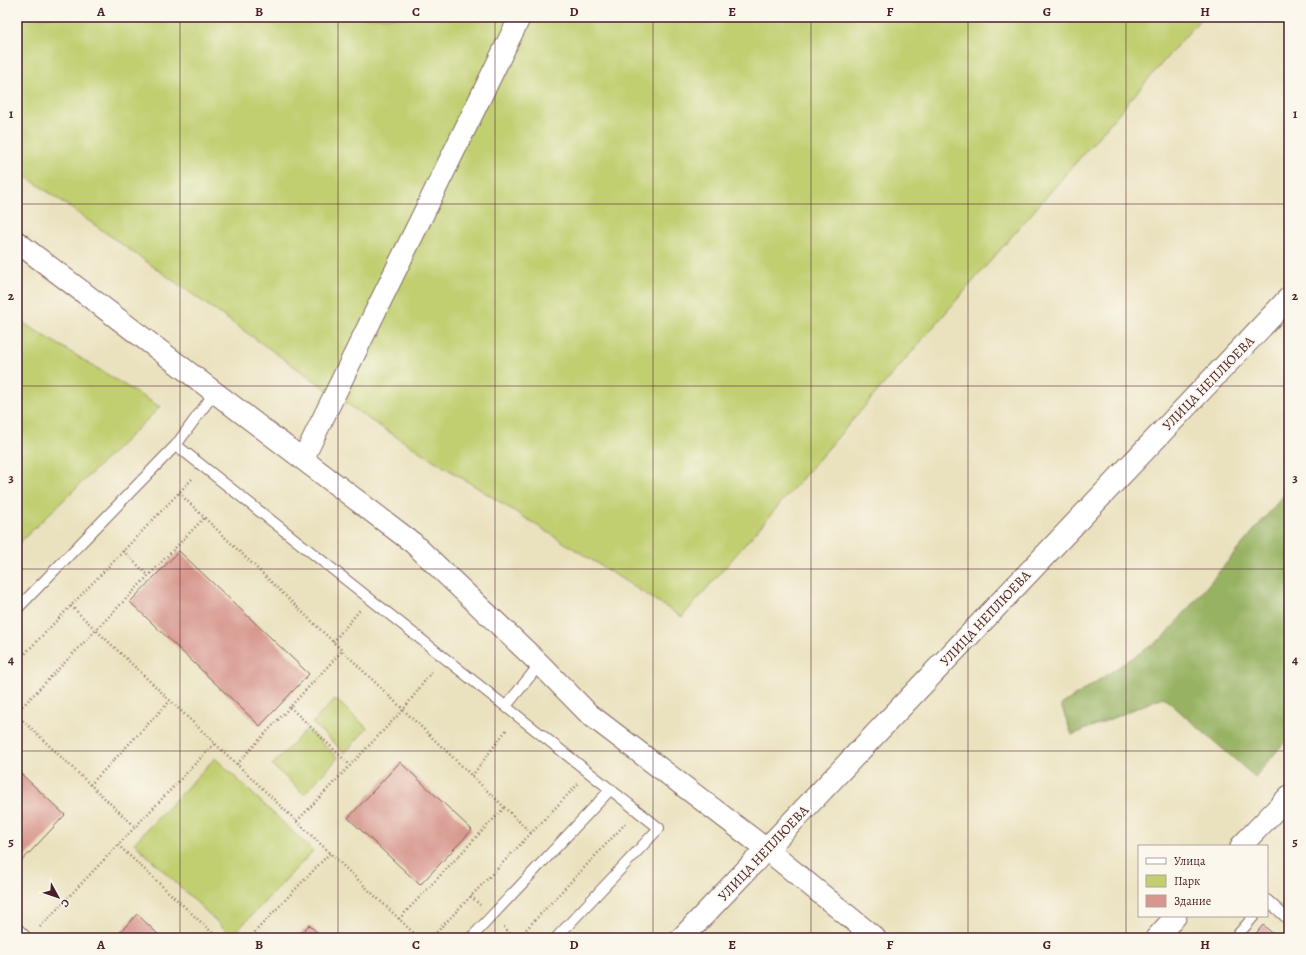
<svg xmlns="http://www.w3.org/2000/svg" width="1306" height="955" font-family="Alegreya,serif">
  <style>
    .green { fill: #c1cf71; stroke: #86774e }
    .forest { fill: #98b263; stroke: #716847 }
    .building { fill: #d7978e }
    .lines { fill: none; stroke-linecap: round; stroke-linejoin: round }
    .lane-casing { stroke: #82635f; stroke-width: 12 }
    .street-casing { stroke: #82635f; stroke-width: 23 }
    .secondary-casing { stroke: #82635f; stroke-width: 24 }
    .path { stroke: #82635f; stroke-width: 2.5; stroke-dasharray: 1 3; stroke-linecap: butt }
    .lane { stroke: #fff; stroke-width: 10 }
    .street { stroke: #fff; stroke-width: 21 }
    .secondary { stroke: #fff; stroke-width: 22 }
    .grid { fill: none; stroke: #4a1f2b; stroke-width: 1; stroke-opacity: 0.55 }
    .labels { text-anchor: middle; stroke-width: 3.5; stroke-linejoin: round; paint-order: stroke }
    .street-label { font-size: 14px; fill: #4a1f2b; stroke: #fbf7ec }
    .neatline { fill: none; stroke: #4a1f2b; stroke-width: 1.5 }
    .grid-label { font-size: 13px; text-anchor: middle; font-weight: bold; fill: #4a1f2b }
  </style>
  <rect width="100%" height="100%" fill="#fbf7ec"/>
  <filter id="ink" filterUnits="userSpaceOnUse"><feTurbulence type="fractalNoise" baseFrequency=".025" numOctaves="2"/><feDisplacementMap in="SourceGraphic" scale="8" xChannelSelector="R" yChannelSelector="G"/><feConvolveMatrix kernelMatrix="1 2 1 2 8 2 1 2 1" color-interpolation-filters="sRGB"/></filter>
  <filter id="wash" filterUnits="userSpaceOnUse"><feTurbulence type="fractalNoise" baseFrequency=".012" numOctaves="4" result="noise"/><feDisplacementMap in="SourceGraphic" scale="16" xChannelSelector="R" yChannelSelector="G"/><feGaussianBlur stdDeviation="0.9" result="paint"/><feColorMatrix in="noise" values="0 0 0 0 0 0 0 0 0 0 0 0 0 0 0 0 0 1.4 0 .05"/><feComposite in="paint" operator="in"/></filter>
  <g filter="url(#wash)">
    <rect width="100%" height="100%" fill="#eae2bf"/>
    <path class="green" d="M17,17H1202L682,617L370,420L17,170Z
      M17,319L160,407L17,545Z
      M335,699L367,728L345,753L312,723Z
      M307,729L338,758L304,794L272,765Z
      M215,758L313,851L232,936L134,843Z"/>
    <path class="forest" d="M1289,489V737L1255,777L1163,697L1072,735L1061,705L1164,637Z"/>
    <g id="blocks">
      <path class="building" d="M179,551L309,674L260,726L130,602Z
        M400,762L472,830L420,885L348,818Z
        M17,770L65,815L17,866Z
        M137,914L162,938H115Z
        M309,925L323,938H296Z
        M1263,925L1278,938H1252Z"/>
    </g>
  </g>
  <g filter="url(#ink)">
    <use href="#blocks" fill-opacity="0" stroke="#82635f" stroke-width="1"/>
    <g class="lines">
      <defs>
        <path id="lane" d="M176,445L215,392
          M17,609L176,445L659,828L556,938
          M506,706L540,664
          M1267,900L1289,920
          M17,928L27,938
          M471,938L611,789
          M1235,938L1254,916"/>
        <path id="street" d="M17,242L413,543L540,664L589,714L766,849L875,938
          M303,459L520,17
          M1241,846L1289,796
          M1156,938L1176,916"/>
        <path id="secondary" d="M682,938L1289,298"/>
      </defs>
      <use href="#lane" class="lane-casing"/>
      <use href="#street" class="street-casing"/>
      <use href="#secondary" class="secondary-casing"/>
      <path class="path" d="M179,493L531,833
        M123,551L148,575
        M71,606L419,938
        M333,642L360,610
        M17,662L192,479
        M290,707L350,765
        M17,712L204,518
        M17,715L135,827
        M237,764L342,651
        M472,776L507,729
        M90,785L170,701
        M297,821L403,710L433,670
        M118,845L218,938
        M471,896L480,905
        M399,919L504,808
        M40,927L215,743
        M504,927L515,938
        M249,938L330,853
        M431,938L578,784
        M518,938L626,823"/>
      <use href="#lane" class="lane"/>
      <use href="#street" class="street"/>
      <use href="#secondary" class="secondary"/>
    </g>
  </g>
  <path class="grid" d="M180,17V938M338,17V938M495,17V938M653,17V938M811,17V938M968,17V938M1126,17V938M17,204H1289M17,386H1289M17,569H1289M17,751H1289"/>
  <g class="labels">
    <g class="street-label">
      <text transform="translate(1208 383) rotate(-46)" y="5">УЛИЦА НЕПЛЮЕВА</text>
      <text transform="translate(985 618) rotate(-47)" y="5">УЛИЦА НЕПЛЮЕВА</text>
      <text transform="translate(763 853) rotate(-47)" y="5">УЛИЦА НЕПЛЮЕВА</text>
    </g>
  </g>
  <rect width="1306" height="955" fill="none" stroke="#fbf7ec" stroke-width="44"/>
  <rect x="1138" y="845" width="130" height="72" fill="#fbf7ec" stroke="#b4a19f"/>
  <rect x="1146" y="858" width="20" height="6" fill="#ffffff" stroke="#b4a19f"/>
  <text x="1174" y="865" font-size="12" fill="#4a1f2b">Улица</text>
  <rect x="1146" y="875" width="20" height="12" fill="#c1cf71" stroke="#b4a19f"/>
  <text x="1174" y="885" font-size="12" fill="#4a1f2b">Парк</text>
  <rect x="1146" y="895" width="20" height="12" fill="#d7978e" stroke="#b4a19f"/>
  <text x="1174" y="905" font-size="12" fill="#4a1f2b">Здание</text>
  <g transform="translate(58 897) rotate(130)" stroke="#fbf7ec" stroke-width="3" paint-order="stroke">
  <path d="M0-3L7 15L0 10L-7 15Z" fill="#4a1f2b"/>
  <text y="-6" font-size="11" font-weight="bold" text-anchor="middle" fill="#4a1f2b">С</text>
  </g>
  <rect x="22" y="22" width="1262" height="911" class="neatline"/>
  <g class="grid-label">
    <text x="101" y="16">A</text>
    <text x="259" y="16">B</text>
    <text x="416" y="16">C</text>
    <text x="574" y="16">D</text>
    <text x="732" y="16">E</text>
    <text x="890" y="16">F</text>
    <text x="1047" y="16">G</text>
    <text x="1205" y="16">H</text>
    <text x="11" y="118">1</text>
    <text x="1295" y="118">1</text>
    <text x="11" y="300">2</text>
    <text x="1295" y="300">2</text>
    <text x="11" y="482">3</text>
    <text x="1295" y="482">3</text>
    <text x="11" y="664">4</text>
    <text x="1295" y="664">4</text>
    <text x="11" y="846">5</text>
    <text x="1295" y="846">5</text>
    <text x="101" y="949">A</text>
    <text x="259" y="949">B</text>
    <text x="416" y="949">C</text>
    <text x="574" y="949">D</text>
    <text x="732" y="949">E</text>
    <text x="890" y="949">F</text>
    <text x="1047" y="949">G</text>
    <text x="1205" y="949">H</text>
  </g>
</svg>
